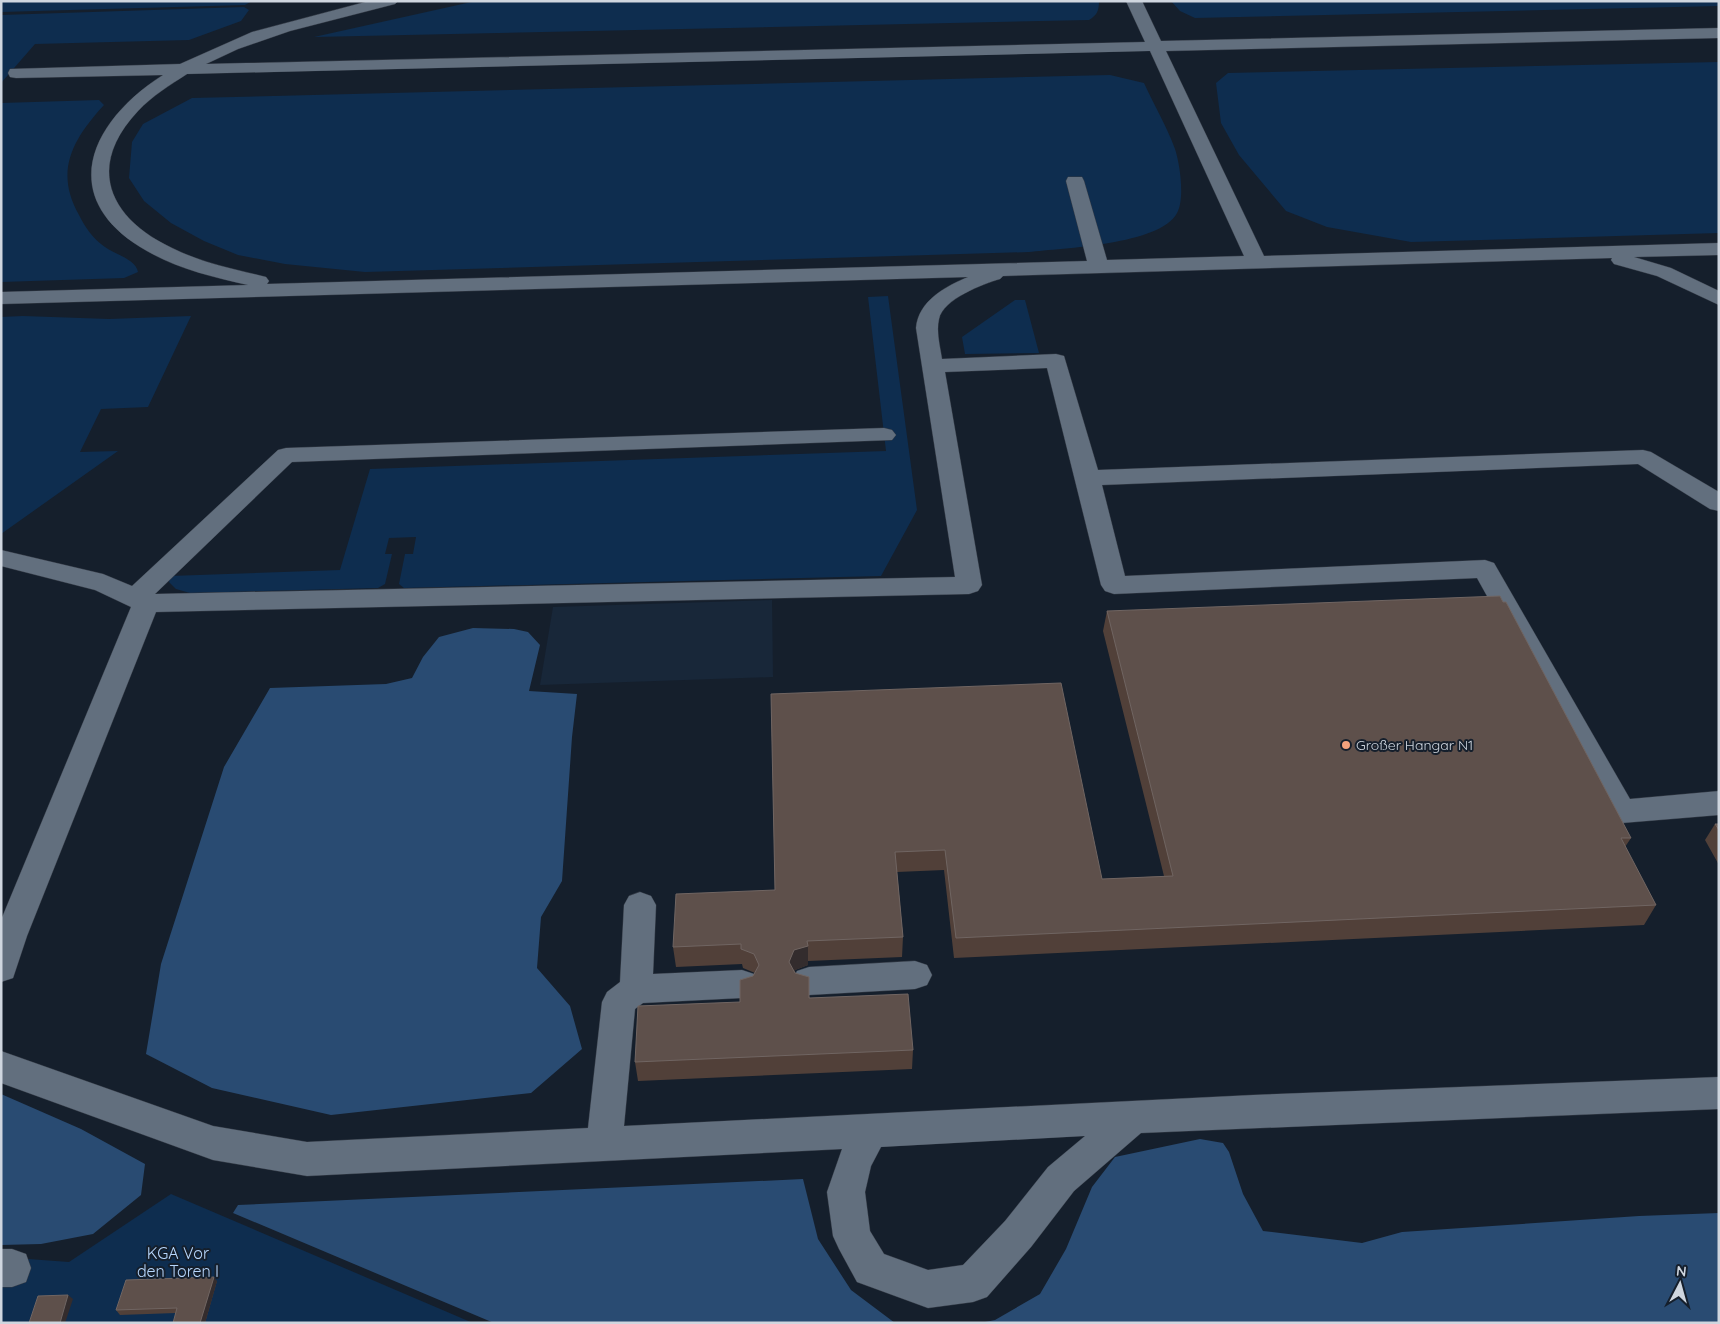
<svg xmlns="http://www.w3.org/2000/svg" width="1720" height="1324" font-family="Quicksand,sans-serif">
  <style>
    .built { fill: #182739 }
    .green { fill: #0e2d4f }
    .forest { fill: #294b72 }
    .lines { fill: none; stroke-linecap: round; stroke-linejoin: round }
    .minor-casing { stroke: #333a45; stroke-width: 1 }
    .minor { fill: #626f7e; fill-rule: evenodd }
    .wall { fill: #514039 }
    .shaded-wall { fill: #332c2d }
    .building { fill: #5e504b; stroke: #706562 }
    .poi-dot { fill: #f1a17d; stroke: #151f2c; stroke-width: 2 }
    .labels { text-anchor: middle; stroke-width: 4; stroke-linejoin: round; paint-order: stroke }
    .poi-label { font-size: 14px; fill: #cfd6df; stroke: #151f2c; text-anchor: start }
    .near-park-label { font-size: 16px; fill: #b7d7fd; stroke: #151f2c }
  </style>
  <rect width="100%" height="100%" fill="#151f2c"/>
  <path class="built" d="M772,600L773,677L540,685L553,607Z"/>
  <path class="green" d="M1,1H252L245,5L1,12Z
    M476,1H1099C1099,11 1097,15 1089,20L314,37Z
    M1171,1H1719V6L1195,18L1180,11Z
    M244,7L249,10L241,21L189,40L35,44L1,83V15Z
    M1719,62V233L1411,242L1327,227L1286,211L1239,155L1221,123L1216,83L1228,73Z
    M1110,75L1144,83C1154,105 1167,127 1175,149C1180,164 1185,199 1177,213C1160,245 1062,248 1029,252L365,272L285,264L238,255L204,241L171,223L144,201L129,178L132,142L143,124L192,98Z
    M99,100L104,105C73,139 54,171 79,215C85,227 93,239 105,247C114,254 136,259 138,272L124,278L1,282V103Z
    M888,296L917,510L881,576L404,588L399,584L405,554H413L416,537L389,538L385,554H392L385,584L378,588L190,593L176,589L169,582L170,576L340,570L370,469L886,451L868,297Z
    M1015,300H1025L1039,353L965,354L962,337Z
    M23,316L109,319L191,316L148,407L101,409L80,452L118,451L1,534V317Z
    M171,1194L473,1323H1V1257L69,1262Z"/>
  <path class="forest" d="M473,628L514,629L528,632L540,645L529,691L577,694L572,737L562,881L541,917L537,968L570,1006L582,1049L531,1093L331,1115L212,1088L146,1054L161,964L224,767L270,688L386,684L412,678L423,657L439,637Z
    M1,1094L81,1129L145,1164L141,1195L93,1234L41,1244L1,1245Z
    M1200,1139L1223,1143L1229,1152L1243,1194L1263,1231L1362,1243L1402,1232L1639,1216L1719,1213V1323H980L995,1320L1040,1294L1066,1249L1092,1187L1115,1157Z
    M803,1179L818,1239L851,1290L895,1323H494L233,1213L238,1205Z"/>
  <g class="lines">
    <defs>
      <path id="minor" d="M369,1H398L395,4L290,31L238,49L206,64L1145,42L1126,1H1142L1161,41L1719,28V38L1166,51L1264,256L1719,243V255L1634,257L1671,268L1719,291V305L1657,276L1614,264L1611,260L1612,258L1003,276L1000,279C983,284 943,299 939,319C936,332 940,346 942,359L1056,354L1064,356L1098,470L1643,450L1651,452L1719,492V511L1710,509L1638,464L1102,485L1125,576L1485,560L1494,563L1630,799L1719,791V815L1622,823L1611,819L1477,578L1114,594L1105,591L1101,585L1047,368L945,372L982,585L978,591L969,594L156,612L27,936L13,978L1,982V920L131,607L95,590L1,566V550L103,574L132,586L278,450L286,448L884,428L892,430L896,435L892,440L292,462L155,594L955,577L916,328C918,301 946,286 968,277L1,304V292L248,285C213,277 178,269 147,251C55,199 89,122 163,75L16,78L10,77L8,73L10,69L180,64L252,32ZM1150,51L1244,256L1107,260L1084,181L1082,177H1068L1066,181L1087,261L267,284L269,281L266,277C234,269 202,263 172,248C108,218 86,166 138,111C152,96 170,85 187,74Z
        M640,892L651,896L656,905L653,974L742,970L754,974L759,984L754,994L742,998L643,1003L635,1009L624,1126L1253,1095L1719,1077V1109L1141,1133L1074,1191L1031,1247L987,1297L973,1302L928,1308L857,1282L839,1249L833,1236L827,1192L842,1149L307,1176L213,1160L1,1083V1051L213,1126L307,1142L588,1128L602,1002L607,992L620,982L624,905L629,896ZM1085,1136L1048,1167L1005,1221L963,1265L928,1270L884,1254L870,1231L865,1192L871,1166L881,1147Z
        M915,961L927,965L932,975L927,985L915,989L809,995L797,991L792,981L797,971L809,967Z
        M1,1249H12L26,1254L31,1268L26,1282L12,1287H1Z"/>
    </defs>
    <use href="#minor" class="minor-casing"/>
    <use href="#minor" class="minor"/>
  </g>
  <path class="wall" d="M1107,611L1631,838L1625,847L1656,905L1644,925L954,958L944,870L897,872L903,937L902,957L808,961V965L795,970V972L810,998L913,1050L912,1069L638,1081L635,1062L740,1002L755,973L743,968L742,964L676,967L673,947L775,890L771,694L1102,879L1164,876L1103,631Z
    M1715,824H1719V865L1705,840Z
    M217,1281L205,1323H173L176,1313L120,1315L116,1310Z"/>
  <path class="shaded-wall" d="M808,946V965L795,970L790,982L789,962L794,950Z
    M214,1277L217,1281L205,1323H200Z
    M68,1295L73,1299L65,1323H60Z"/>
  <path class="building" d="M1500,596L1503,602H1506L1631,838H1621L1656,905L956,938L945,850L895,852L903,937L807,941L808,946L794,950L789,962L795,973L809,977V998L908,994L913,1050L635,1062L638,1006L740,1002V980L753,976L759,965L754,954L741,949V944L673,947L676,894L775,890L771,694L1061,683L1102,879L1173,876L1107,611Z
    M1715,824H1719V830Z
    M214,1277L200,1323H173L177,1308L116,1310L126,1280Z
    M68,1295L60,1323H29L38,1296Z"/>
  <circle class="poi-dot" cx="1346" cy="745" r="5"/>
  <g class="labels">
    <g class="poi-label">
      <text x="1356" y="750">Großer Hangar N1</text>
    </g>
    <g class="near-park-label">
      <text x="178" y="1259">KGA Vor<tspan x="178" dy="18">den Toren I</tspan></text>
    </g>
  </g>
  <rect width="1720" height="1324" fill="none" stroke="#cfd6df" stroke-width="5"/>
  <g transform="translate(1680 1284) rotate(6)" stroke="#151f2c" stroke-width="4" paint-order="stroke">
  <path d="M0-4L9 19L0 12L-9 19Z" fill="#cfd6df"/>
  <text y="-8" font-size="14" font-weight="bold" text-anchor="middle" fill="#cfd6df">N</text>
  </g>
</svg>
